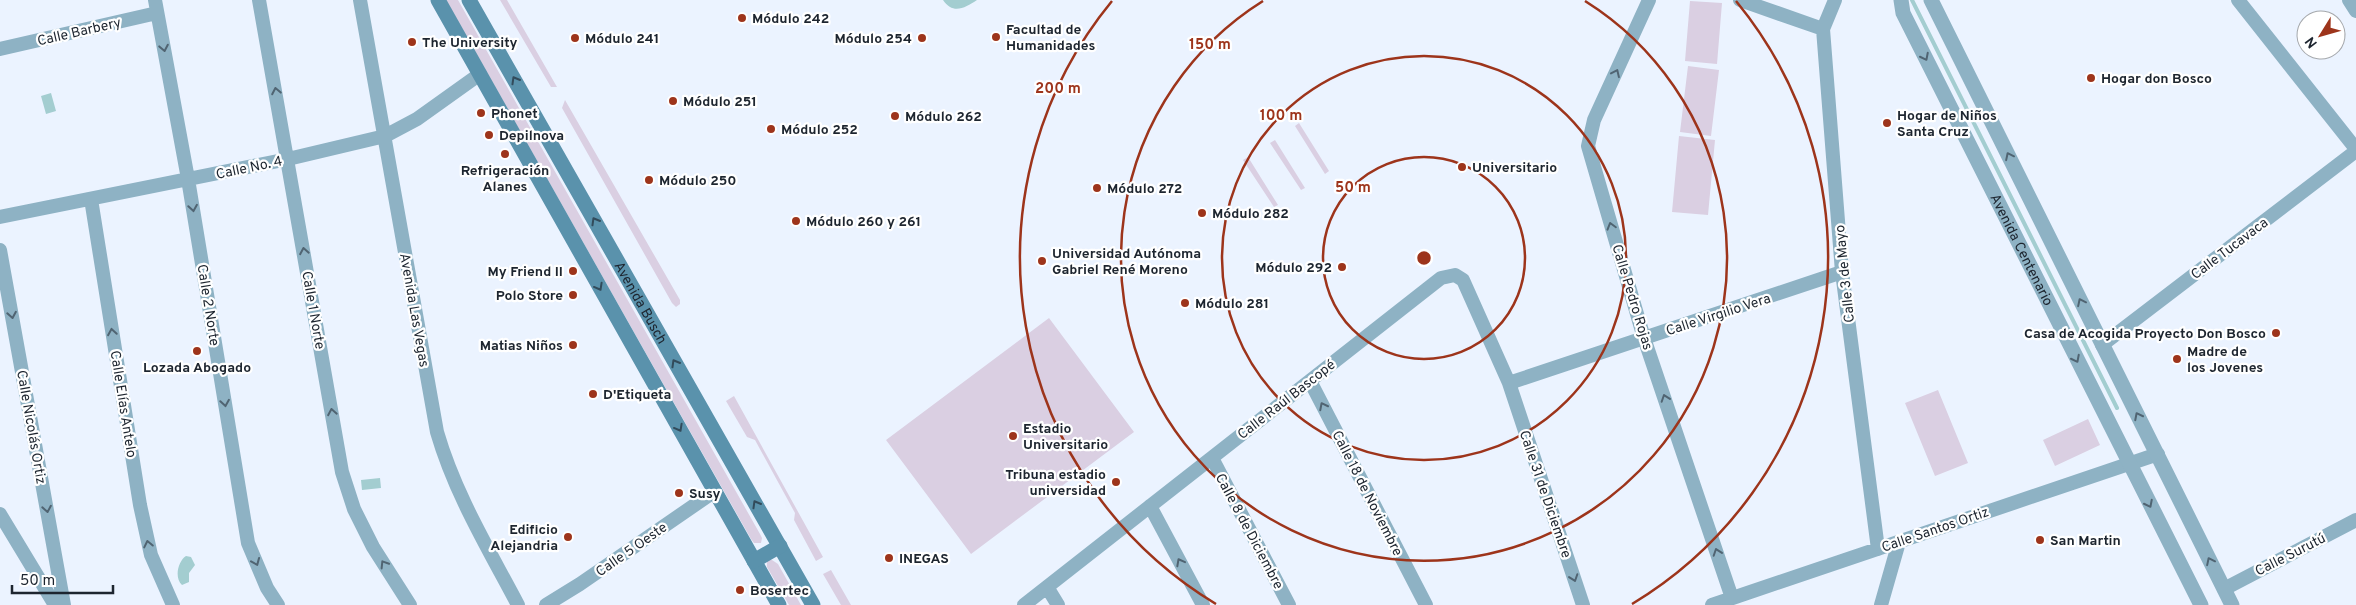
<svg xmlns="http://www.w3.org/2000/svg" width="2356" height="605" font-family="Overpass,sans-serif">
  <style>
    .green { fill: #dacfe2 }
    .water { fill: #a3cdd0 }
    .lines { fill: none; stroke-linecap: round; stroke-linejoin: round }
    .stream { stroke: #a3cdd0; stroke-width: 4 }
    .minor { stroke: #8eb2c4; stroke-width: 14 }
    .tertiary { stroke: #8eb2c4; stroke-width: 15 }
    .secondary { stroke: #5a92ac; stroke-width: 15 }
    .oneway { stroke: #506472 }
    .oneway2 { stroke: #324b5b }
    .ring { fill: none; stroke: #9d341b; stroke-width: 2.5 }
    .poi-dot { fill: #9d341b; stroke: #fff; stroke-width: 2 }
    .labels { text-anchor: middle; stroke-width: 4.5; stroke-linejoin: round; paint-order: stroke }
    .poi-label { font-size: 14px; font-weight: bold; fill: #1d252f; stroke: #fff; text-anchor: start }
    .street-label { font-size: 14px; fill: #1d252f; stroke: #fff }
    .centre { fill: #9d341b; stroke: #fff; stroke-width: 2.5 }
    .ring-label { font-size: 15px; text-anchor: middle; font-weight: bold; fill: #9d341b; stroke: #fff; stroke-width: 4.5; stroke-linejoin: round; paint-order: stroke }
  </style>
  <rect width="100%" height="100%" fill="#ebf3ff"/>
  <path class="green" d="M446,0H458L760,534L762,538L761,543H754L751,539Z
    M500,0H507L557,87H551Z
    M1690,1L1722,3L1717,64L1685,61Z
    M1688,66L1719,70L1711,136L1680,132Z
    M565,100L680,300V304L676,307L672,303L562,108Z
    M1299,123L1329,171L1325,174L1295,126Z
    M1679,136L1715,140L1708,215L1672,212Z
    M1275,140L1305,188L1301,190L1270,143Z
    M1248,157L1278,205L1274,207L1243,160Z
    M1049,318L1134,432L971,554L886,440Z
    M1938,390L1968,463L1935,476L1905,403Z
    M734,396L823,557L816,561L794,520L795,513L755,440L747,437L726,401Z
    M2088,419L2100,445L2055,466L2043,440Z
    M767,560H772L778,564L801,605H789L767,567Z
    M831,570L851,605H841L823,574Z"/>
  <path class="water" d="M943,0H977C965,8 953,15 943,0Z
    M51,93L56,111L46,114L41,96Z
    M380,478L381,488L362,490L361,480Z
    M186,556L191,557L195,565L189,573V582L182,585C174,578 178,561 186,556Z"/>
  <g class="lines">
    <path class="stream" d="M1912,0L2117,408"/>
    <path class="minor" d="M155,0L188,179L248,543L267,588L278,605
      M259,0L342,472L354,509L373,547L410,605
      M360,0L437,432C455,494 488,548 518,605
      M1649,0L1594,120L1588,146L1644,338L1732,598
      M1740,0L1823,29
      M1835,0L1823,29L1842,272L1878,549
      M2238,0L2356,149
      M2349,0L2356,11
      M0,49L157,13
      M91,199L140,505L151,555L173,605
      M0,217L288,159L385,136L417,119L480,74
      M0,250L64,605
      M2102,345L2356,151
      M1310,381L1426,605
      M1509,383L1842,272
      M1212,458L1289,605
      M1150,506L1203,605
      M0,514L55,605
      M1047,587L1058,605
      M2224,589L2356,520
      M546,605L580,584L715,491
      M1024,605L1441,278L1455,275L1463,280L1509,383L1583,605
      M1712,605L2158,454
      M1881,605L1899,542"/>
    <g class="tertiary">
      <path id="s1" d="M1901,0L1903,13L2201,605"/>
      <path d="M1931,0L2232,605"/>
    </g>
    <g class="secondary">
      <path d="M438,0L779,605"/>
      <path id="s2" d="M469,0L813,605"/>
      <path d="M754,561L780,546"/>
    </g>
  </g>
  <defs><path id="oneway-chevron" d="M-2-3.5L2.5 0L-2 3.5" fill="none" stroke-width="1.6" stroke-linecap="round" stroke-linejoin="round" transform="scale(1.25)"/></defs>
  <g class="oneway">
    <use href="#oneway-chevron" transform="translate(164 48) rotate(79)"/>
    <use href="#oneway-chevron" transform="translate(1925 57) rotate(63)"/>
    <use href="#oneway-chevron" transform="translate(1616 73) rotate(-65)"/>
    <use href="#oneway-chevron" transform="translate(276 91) rotate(-101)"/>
    <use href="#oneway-chevron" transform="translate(2009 156) rotate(-116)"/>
    <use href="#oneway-chevron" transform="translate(193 208) rotate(81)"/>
    <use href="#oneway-chevron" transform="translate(1611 226) rotate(-106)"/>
    <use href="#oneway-chevron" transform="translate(304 251) rotate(-100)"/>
    <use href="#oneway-chevron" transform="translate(2081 302) rotate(-116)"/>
    <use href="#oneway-chevron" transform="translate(12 315) rotate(80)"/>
    <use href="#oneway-chevron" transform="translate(112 332) rotate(-99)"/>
    <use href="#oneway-chevron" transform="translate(2076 359) rotate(63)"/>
    <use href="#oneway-chevron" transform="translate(1665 398) rotate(-109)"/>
    <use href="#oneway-chevron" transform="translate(225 403) rotate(81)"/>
    <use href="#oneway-chevron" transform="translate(1323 406) rotate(-117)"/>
    <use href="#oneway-chevron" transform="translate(332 412) rotate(-100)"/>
    <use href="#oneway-chevron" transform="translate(2138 416) rotate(-117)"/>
    <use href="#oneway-chevron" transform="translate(2149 504) rotate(63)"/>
    <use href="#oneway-chevron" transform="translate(47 509) rotate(80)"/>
    <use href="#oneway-chevron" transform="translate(148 544) rotate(-102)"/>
    <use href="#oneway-chevron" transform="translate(1717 552) rotate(-109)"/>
    <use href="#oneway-chevron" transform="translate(2210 561) rotate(-116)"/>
    <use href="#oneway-chevron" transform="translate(256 562) rotate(67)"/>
    <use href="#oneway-chevron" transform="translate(1180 562) rotate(-118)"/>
    <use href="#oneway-chevron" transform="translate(384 564) rotate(-122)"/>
    <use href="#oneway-chevron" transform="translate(1574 578) rotate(71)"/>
  </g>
  <g class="oneway2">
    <use href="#oneway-chevron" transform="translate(515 80) rotate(-120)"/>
    <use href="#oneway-chevron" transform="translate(595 221) rotate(-120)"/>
    <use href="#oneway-chevron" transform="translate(599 287) rotate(61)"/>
    <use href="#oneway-chevron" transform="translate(675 363) rotate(-120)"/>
    <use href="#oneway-chevron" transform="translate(679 428) rotate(61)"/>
    <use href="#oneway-chevron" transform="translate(756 504) rotate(-120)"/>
  </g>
  <g class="ring">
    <circle cx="1424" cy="258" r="101"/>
    <circle cx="1424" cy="258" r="202"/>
    <path d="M1585 1A303 303 0 1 1 1263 1"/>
    <path d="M1216 604A404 404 0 0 1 1112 1M1736 1A404 404 0 0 1 1632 604"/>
  </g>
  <g class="poi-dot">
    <circle cx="742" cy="18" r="5"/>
    <circle cx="996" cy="37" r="5"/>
    <circle cx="575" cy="38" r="5"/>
    <circle cx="922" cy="38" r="5"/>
    <circle cx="412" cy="42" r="5"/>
    <circle cx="2091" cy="78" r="5"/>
    <circle cx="673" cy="101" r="5"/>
    <circle cx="481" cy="113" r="5"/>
    <circle cx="895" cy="116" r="5"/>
    <circle cx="1887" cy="123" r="5"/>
    <circle cx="771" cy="129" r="5"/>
    <circle cx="489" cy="135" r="5"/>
    <circle cx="505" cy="154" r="5"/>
    <circle cx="1462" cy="167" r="5"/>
    <circle cx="649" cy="180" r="5"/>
    <circle cx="1097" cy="188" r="5"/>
    <circle cx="1202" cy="213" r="5"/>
    <circle cx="796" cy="221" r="5"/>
    <circle cx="1042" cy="261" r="5"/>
    <circle cx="1342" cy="267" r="5"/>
    <circle cx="573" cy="271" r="5"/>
    <circle cx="573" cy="295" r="5"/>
    <circle cx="1185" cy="303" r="5"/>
    <circle cx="2276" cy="333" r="5"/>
    <circle cx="573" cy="345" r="5"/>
    <circle cx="197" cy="351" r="5"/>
    <circle cx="2177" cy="359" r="5"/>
    <circle cx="593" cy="394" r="5"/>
    <circle cx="1013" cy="436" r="5"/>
    <circle cx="1116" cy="482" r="5"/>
    <circle cx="679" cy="493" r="5"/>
    <circle cx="568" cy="537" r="5"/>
    <circle cx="2040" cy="540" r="5"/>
    <circle cx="889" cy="558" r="5"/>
    <circle cx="740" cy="590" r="5"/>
  </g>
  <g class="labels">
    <g class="poi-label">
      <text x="752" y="23">Módulo 242</text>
      <text x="1006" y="34">Facultad de<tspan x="1006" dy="16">Humanidades</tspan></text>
      <text x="585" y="43">Módulo 241</text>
      <text x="912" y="43" text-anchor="end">Módulo 254</text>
      <text x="422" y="47">The University</text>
      <text x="2101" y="83">Hogar don Bosco</text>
      <text x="683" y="106">Módulo 251</text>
      <text x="491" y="118">Phonet</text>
      <text x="1897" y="120">Hogar de Niños<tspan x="1897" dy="16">Santa Cruz</tspan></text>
      <text x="905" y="121">Módulo 262</text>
      <text x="781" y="134">Módulo 252</text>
      <text x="499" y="140">Depilnova</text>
      <text x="1472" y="172">Universitario</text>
      <text x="505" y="175" text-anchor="middle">Refrigeración<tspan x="505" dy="16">Alanes</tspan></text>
      <text x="659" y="185">Módulo 250</text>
      <text x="1107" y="193">Módulo 272</text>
      <text x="1212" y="218">Módulo 282</text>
      <text x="806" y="226">Módulo 260 y 261</text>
      <text x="1052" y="258">Universidad Autónoma<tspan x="1052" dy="16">Gabriel René Moreno</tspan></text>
      <text x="1332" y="272" text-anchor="end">Módulo 292</text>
      <text x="563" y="276" text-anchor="end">My Friend II</text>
      <text x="563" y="300" text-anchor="end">Polo Store</text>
      <text x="1195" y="308">Módulo 281</text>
      <text x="2266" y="338" text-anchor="end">Casa de Acogida Proyecto Don Bosco</text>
      <text x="563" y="350" text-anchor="end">Matias Niños</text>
      <text x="2187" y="356">Madre de<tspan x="2187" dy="16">los Jovenes</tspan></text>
      <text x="197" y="372" text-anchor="middle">Lozada Abogado</text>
      <text x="603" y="399">D'Etiqueta</text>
      <text x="1023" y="433">Estadio<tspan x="1023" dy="16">Universitario</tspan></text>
      <text x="1106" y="479" text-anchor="end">Tribuna estadio<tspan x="1106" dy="16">universidad</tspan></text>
      <text x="689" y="498">Susy</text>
      <text x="558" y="534" text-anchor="end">Edificio<tspan x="558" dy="16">Alejandria</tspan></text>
      <text x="2050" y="545">San Martin</text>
      <text x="899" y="563">INEGAS</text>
      <text x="750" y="595">Bosertec</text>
    </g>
    <g class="street-label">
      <text transform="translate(79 31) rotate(-13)" y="5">Calle Barbery</text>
      <text transform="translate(249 167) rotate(-12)" y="5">Calle No. 4</text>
      <text transform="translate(2229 248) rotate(-37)" y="5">Calle Tucavaca</text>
      <text dy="5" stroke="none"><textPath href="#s1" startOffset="278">Avenida Centenario</textPath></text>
      <text transform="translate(1844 274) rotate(-96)" y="5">Calle 3 de Mayo</text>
      <text transform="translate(1633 297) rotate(73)" y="5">Calle Pedro Rojas</text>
      <text dy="5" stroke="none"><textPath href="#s2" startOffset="348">Avenida Busch</textPath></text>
      <text transform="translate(209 305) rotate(81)" y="5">Calle 2 Norte</text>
      <text transform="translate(314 310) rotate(80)" y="5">Calle 1 Norte</text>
      <text transform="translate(415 310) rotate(80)" y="5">Avenida Las Vegas</text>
      <text transform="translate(1718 314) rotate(-18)" y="5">Calle Virgilio Vera</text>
      <text transform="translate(1286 399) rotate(-38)" y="5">Calle Raúl Bascopé</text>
      <text transform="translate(124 404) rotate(81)" y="5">Calle Elías Antelo</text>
      <text transform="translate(32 427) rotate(80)" y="5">Calle Nicolás Ortiz</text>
      <text transform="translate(1368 493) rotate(63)" y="5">Calle 18 de Noviembre</text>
      <text transform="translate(1546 494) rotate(71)" y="5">Calle 31 de Diciembre</text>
      <text transform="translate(1935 529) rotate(-19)" y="5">Calle Santos Ortiz</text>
      <text transform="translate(1250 531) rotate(62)" y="5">Calle 8 de Diciembre</text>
      <text transform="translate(631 549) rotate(-35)" y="5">Calle 5 Oeste</text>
      <text transform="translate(2290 554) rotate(-27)" y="5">Calle Surutú</text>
    </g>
  </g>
  <circle cx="1424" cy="258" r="8" class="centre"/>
  <g class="ring-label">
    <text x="1210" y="49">150 m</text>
    <text x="1058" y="93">200 m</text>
    <text x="1281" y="120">100 m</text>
    <text x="1353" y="192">50 m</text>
  </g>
  <g transform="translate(2321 35) rotate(233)"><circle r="24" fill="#ffffff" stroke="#a5a8ac"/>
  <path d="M0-4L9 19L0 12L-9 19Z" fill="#9d341b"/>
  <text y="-8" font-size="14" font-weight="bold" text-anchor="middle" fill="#1d252f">N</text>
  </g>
  <path d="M12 585v8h101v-8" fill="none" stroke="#1d252f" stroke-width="2.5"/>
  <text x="20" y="585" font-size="15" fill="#1d252f" stroke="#ffffff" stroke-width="4" paint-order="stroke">50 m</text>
</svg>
